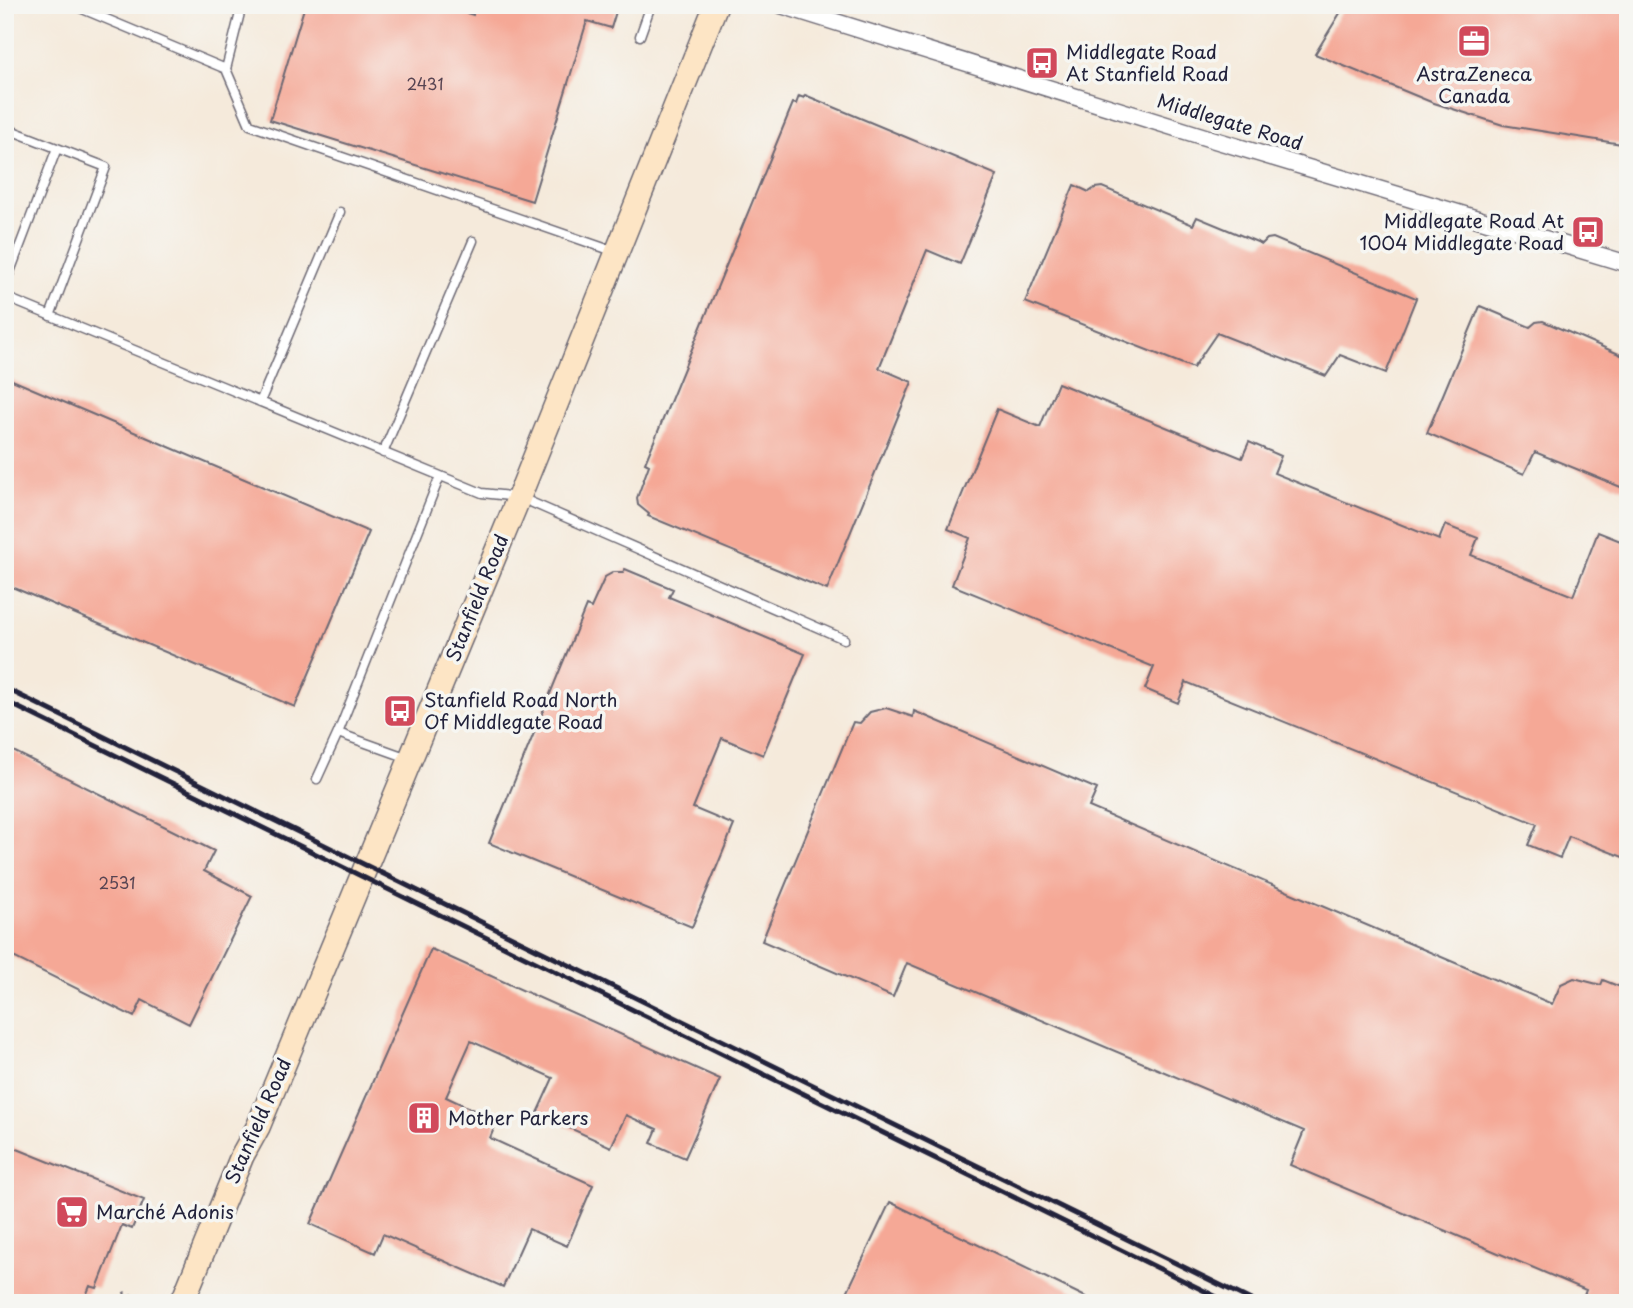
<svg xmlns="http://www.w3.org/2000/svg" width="1633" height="1308" font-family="'Playpen Sans',sans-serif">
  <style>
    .building { fill: #f5a896 }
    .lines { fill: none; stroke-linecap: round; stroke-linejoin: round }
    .lane-casing { stroke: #6c6873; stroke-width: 11 }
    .street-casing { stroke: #6c6873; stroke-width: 19 }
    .secondary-casing { stroke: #6c6873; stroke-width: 26 }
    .path { stroke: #6c6873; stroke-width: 3.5; stroke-dasharray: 2 5; stroke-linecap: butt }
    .lane { stroke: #fff; stroke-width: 8 }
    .street { stroke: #fff; stroke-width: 16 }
    .secondary { stroke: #fde5c5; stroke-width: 23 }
    .rail { stroke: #22223b; stroke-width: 5 }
    .labels { text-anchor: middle; stroke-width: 7; stroke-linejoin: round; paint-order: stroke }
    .number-label { font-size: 16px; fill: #574452 }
    .poi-label { font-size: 19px; fill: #22223b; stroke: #f6f6f2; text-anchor: start }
    .street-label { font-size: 19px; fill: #22223b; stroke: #f6f6f2 }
  </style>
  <rect width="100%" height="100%" fill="#f6f6f2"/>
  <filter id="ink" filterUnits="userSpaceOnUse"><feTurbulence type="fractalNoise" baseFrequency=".0143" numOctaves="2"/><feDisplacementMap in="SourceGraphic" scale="14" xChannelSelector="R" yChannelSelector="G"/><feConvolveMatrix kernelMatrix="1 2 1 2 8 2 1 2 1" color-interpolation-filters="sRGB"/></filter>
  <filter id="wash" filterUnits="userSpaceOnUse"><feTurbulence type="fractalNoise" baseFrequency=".00686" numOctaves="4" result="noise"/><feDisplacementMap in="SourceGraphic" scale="28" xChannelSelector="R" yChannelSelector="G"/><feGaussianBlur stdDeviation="1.57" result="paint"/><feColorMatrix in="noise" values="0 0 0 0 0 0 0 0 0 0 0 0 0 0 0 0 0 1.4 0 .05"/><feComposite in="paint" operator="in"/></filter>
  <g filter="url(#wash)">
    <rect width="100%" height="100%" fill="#f5eadb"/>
    <g id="blocks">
      <path class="building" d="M305,5H441L473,15L474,5H618L611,28L587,21L532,201L270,120Z
        M1345,5H1628V145L1503,125L1431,102L1315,54Z
        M805,95L997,175L960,264L927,250L879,368L912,382L827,590L648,516L649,514L638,505L637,498L649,465L645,463L793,103L796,104L799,96L804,98Z
        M1074,185L1089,192L1095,188L1102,187L1193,225L1197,217L1262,244L1267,239L1273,238L1416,298L1386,373L1340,355L1326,376L1217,333L1193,368L1025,302Z
        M1480,306L1530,327L1536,322L1543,321L1628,358V490L1535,452L1524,474L1427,433Z
        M5,377L369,532L295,707L5,584Z
        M1058,383L1242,458L1249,442L1281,456L1274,473L1439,540L1445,525L1478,538L1471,555L1573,596L1598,532L1628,544V859L1569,836L1560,858L1528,845L1537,824L1186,682L1178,703L1145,689L1154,667L952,585L970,538L948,529L997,409L1040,427Z
        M625,569L673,589L669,597L805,654L763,755L722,738L693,808L734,825L692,927L489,843L586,606L591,608L605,577L614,572H623Z
        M886,708L913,717L914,711L1097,789L1089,807L1552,1004L1561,984L1574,978L1601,985L1603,980L1628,990V1303H1581L1586,1290L1290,1165L1304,1131L907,963L893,997L762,941L853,722L860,723L870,712Z
        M5,747L214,851L204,871L252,896L189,1024L142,1000L134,1017L5,953Z
        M431,949L720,1079L685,1158L651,1143L657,1129L626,1115L611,1147L537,1113L553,1078L471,1041L446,1097L497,1121L490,1138L593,1185L567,1246L529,1229L503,1287L383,1234L375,1253L310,1224Z
        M5,1144L144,1200L132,1229L122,1225L97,1288L90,1286L83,1303H5Z
        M890,1202L1098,1303H842Z"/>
    </g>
  </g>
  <g filter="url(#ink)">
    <use href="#blocks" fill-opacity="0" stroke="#6c6873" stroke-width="2"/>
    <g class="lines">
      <defs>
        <path id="lane" d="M80,5V8L226,69L250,125L613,251
          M640,36L651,5
          M226,69L242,5
          M5,128L106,167L50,316
          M5,285L57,148
          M5,297L482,493L519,497L844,639
          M260,402L340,212
          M383,453L473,241
          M338,733L408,758
          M317,779L338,733L440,476"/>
        <path id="street" d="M781,5L1208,138L1628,264"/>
        <path id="secondary" d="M182,1303L242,1156L258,1127L519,497L716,5"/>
      </defs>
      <use href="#lane" class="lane-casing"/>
      <use href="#street" class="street-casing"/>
      <use href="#secondary" class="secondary-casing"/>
      <path class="path" d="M113,1303L125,1293L145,1301"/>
      <use href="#lane" class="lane"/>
      <use href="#street" class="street"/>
      <use href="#secondary" class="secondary"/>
      <path class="rail" d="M5,688L1257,1303
        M5,701L1229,1303"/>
    </g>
  </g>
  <defs>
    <symbol id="office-square" viewBox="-11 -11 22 22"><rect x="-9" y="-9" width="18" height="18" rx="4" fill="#d1495b" stroke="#f6f6f2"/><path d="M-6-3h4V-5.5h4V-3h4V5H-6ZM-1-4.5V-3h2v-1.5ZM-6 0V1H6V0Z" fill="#fff"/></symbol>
    <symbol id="bus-square" viewBox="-11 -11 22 22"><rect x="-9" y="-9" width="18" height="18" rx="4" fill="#d1495b" stroke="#f6f6f2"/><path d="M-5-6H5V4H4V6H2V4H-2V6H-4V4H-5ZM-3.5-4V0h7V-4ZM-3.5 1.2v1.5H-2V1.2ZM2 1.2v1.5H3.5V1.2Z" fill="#fff"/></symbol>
    <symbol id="building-square" viewBox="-11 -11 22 22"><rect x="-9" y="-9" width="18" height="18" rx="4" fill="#d1495b" stroke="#f6f6f2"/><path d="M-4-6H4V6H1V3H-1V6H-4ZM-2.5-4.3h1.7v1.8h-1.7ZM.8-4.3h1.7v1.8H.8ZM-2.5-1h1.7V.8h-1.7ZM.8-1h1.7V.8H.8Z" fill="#fff"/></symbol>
    <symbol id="supermarket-square" viewBox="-11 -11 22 22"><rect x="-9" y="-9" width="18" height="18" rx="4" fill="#d1495b" stroke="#f6f6f2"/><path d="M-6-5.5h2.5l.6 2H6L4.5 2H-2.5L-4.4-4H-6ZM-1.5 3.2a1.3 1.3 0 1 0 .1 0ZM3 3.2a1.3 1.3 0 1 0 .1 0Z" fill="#fff"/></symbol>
  </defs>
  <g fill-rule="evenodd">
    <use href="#office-square" x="1455" y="22" width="38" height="38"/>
    <use href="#bus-square" x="1023" y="44" width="38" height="38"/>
    <use href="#bus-square" x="1569" y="213" width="38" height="38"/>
    <use href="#bus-square" x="381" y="692" width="38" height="38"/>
    <use href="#building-square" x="405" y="1099" width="38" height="38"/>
    <use href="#supermarket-square" x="53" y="1193" width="38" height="38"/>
  </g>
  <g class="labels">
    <g class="number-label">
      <text x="425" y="90">2431</text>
      <text x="117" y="889">2531</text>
    </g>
    <g class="poi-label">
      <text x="1066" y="59">Middlegate Road<tspan x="1066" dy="22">At Stanfield Road</tspan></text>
      <text x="1474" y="81" text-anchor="middle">AstraZeneca<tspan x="1474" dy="22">Canada</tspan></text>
      <text x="1564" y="228" text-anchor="end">Middlegate Road At<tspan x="1564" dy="22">1004 Middlegate Road</tspan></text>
      <text x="424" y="707">Stanfield Road North<tspan x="424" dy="22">Of Middlegate Road</tspan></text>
      <text x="448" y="1125">Mother Parkers</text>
      <text x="96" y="1219">Marché Adonis</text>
    </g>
    <g class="street-label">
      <text transform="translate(1230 122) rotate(17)" y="7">Middlegate Road</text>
      <text transform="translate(477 598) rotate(-68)" y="7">Stanfield Road</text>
      <text transform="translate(258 1121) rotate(-66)" y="7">Stanfield Road</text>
    </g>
  </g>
  <rect width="1633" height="1308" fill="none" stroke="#f6f6f2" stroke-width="28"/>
</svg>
